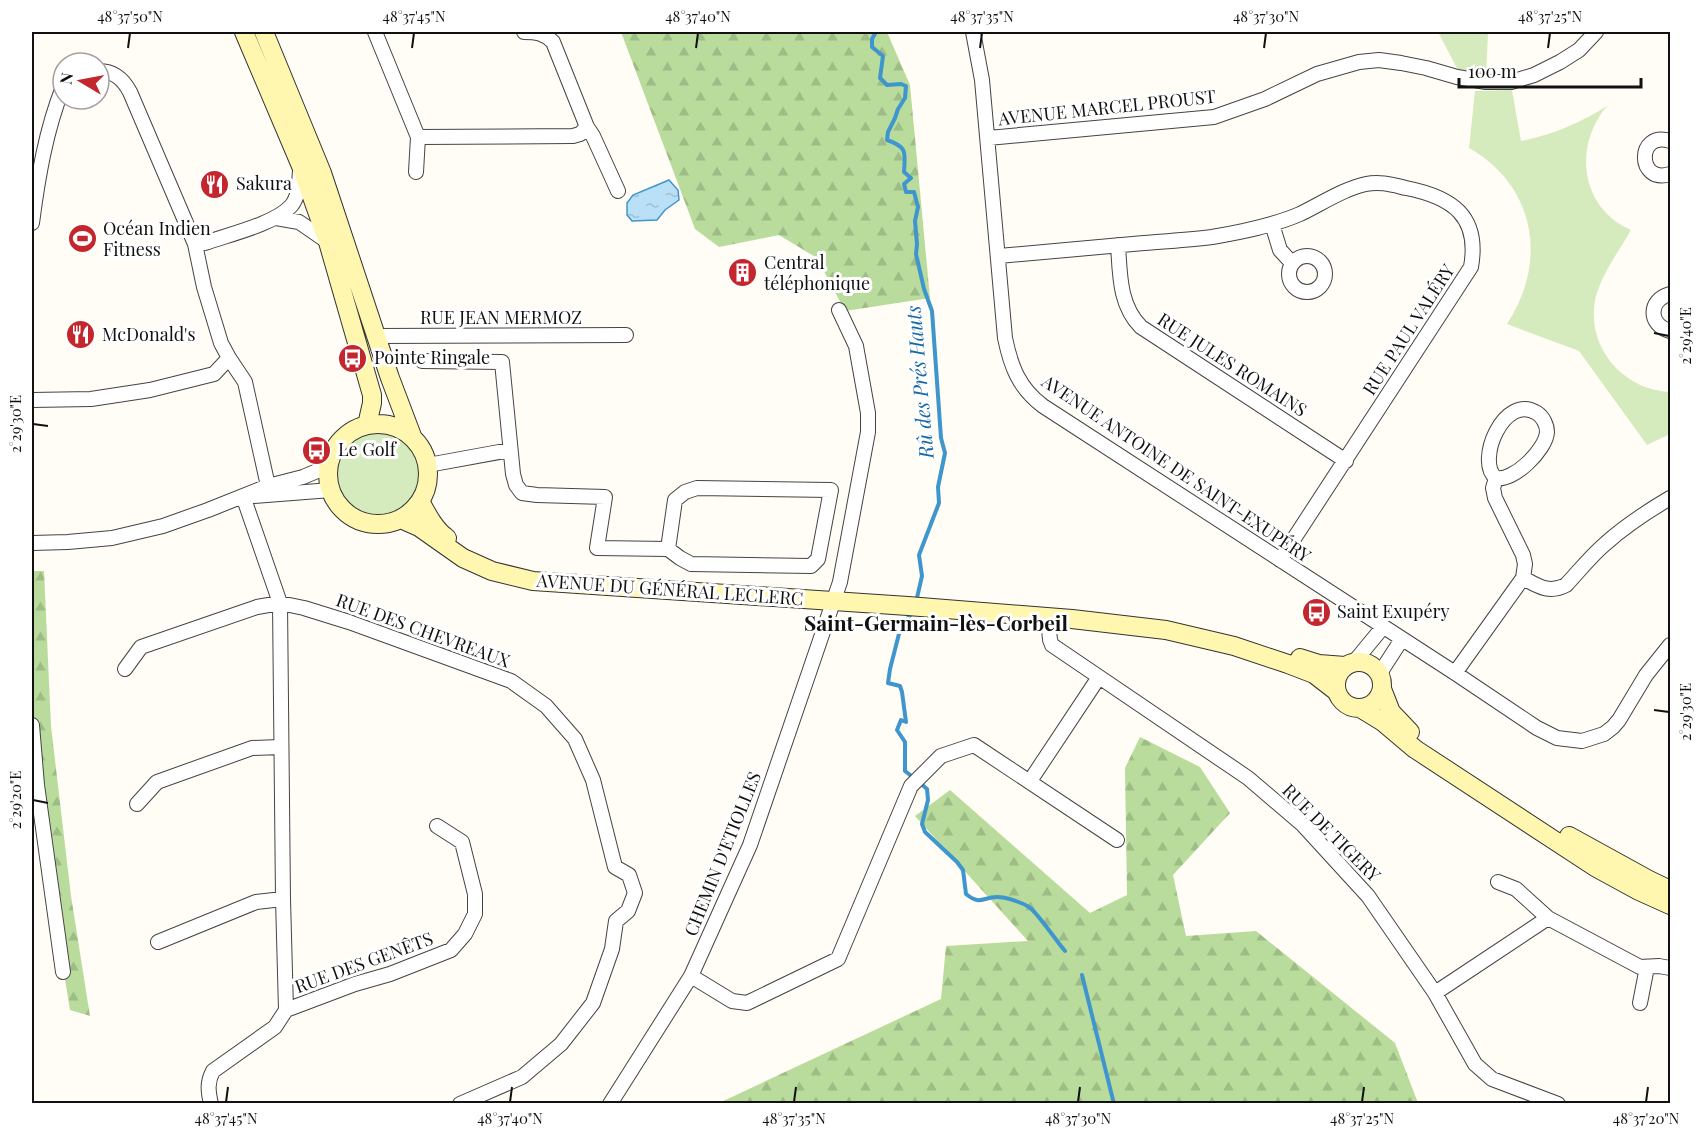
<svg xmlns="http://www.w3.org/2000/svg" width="1702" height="1135" font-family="'Playfair Display',serif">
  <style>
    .grass { fill: #d5ebbd }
    .forest { fill: url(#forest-firs) }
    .water { fill: url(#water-ripples); stroke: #3f96cf; stroke-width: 1.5 }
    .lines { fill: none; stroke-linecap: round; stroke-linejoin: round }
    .stream { stroke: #3f96cf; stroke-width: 4 }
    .street-casing { stroke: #444; stroke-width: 16 }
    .secondary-casing { stroke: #333; stroke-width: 20 }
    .street { stroke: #fff; stroke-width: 14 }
    .secondary { stroke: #fff6b0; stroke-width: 18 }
    .ticks { fill: none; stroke: #111; stroke-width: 2 }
    .labels { text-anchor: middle; stroke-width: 6; stroke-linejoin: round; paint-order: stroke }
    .street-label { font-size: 18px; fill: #111; stroke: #fff }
    .poi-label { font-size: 18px; fill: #111; stroke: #fff; text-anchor: start }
    .water-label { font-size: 20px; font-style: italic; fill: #1768a6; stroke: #fff }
    .quarter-label { font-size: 21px; font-weight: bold; fill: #111; stroke: #fff }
    .neatline { fill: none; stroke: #111; stroke-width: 2 }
    .ticks-label { font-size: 15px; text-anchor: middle; fill: #111 }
  </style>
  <defs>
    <pattern id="forest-firs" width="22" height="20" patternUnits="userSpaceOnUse" patternTransform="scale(1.5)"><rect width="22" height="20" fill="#b9dc9c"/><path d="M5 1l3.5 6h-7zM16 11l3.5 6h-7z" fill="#9ebc85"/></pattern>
    <pattern id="water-ripples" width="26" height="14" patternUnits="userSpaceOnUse" patternTransform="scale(1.5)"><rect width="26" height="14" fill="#b9e0f7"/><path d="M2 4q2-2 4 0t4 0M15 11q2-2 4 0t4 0" fill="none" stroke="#9ebfd3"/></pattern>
  </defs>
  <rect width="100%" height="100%" fill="#fffdf5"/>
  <path class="grass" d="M1438,32H1488L1486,76L1459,72Z
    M1512,90L1521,141C1552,135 1580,123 1607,106C1573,146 1580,208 1631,230C1619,251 1603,272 1596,296C1584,345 1622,390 1670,392V434L1647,445L1579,351L1507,324C1548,262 1536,186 1469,148L1475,91Z
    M337 473a42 42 0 1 1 84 0a42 42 0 1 1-84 0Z"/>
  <path class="forest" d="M621,32H887L910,85L930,298L845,311L817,258L779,235L719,247L695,229Z
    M32,571H44L51,726L71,896L90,1016L70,1010L42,838L32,686Z
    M1140,737L1200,767L1230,813L1173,875L1186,936L1256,931L1395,1043L1418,1103H719L941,999L946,946L1028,941L915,816L950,790L1090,913L1127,895L1125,768Z"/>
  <path class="water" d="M669,180L678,190L679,200L665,210L657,220L632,221L627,215V203L633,195Z"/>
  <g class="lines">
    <path class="stream" d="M876,32L872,39V47L883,56L880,78L887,85L901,84L906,86L905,98L898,109L895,118L888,132L887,140C908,147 905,153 904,172L911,178L904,184L906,192H914L918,207L915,221L917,244L916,254L924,289L932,311L941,438L945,453L938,487L939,503L919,555L922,576L916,602
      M913,612L901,626L890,669L888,683L900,686L902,692L906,722L901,720L897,730L905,742V771L914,778
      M920,783L927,789L928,800L922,824L925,832L957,862L963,870L966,894C981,906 982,897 997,897C1006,897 1021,902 1029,907C1037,912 1057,942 1065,951
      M1082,975L1114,1104"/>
    <defs>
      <path id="street" d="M375,32L418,137L573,136L580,134L587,127L553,42C544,33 536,32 524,32
        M973,32L982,80L1005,338C1011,367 1019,388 1043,406L1455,673L1537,728L1557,738L1582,741L1604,734L1613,727L1619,720L1646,675L1670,645
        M99,71C114,71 123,79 130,92L195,244L204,287L221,343L229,358L245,382L268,486
        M587,127L593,136L618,191
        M988,138L1214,117L1265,99L1317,74L1359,62L1379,60L1401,63L1426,68L1457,77L1486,82H1511L1534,75L1560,62L1579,50L1596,32
        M1670,141C1636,130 1637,185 1670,174
        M416,172L418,137
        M276,218L299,222L328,242
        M32,223C38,177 46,130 63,87
        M1272,224L1280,250L1292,263
        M195,244L205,243C227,235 275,224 291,206C299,197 299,183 300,171
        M1118,245C1120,274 1119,305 1141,327L1346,461
        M1289 274a18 18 0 1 1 36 0a18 18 0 1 1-36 0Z
        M999,256C1047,252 1096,247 1144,243C1166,241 1190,240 1212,237C1241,232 1272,226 1300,214C1321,204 1343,189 1366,184C1380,181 1393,185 1406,188C1452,197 1480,216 1471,267L1280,560
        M1670,294C1648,300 1648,325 1670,331
        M376,336L626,335
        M422,361L502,362L513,474L516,485L522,493L537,495L605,497L597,548L668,549L675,500L685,492L697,488L831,490L818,559L811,566L691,564L680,558L668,549
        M32,400L91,399L150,390L214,374L229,358
        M428,465L510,450
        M1496,478C1475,462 1504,392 1537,413C1543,417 1547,425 1547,432C1546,450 1513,482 1496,478L1493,488L1495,498L1523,555L1525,564L1523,578
        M254,496L331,490
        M32,543L68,542L112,538L163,526L208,510L268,486L303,477L329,466
        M1055,617C1050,627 1047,635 1052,645L1248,778L1303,825L1368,896L1435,993L1475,1064L1492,1079L1558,1104
        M1355,661L1383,627
        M125,669L141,647L257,607L280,603L304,608L349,622L511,681L546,706L575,739L593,780L615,867L629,875L635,893L628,911L616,921L612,949L593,1003L561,1044L522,1077L460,1104
        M1380,673L1402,639
        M1455,673L1523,578C1538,586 1549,594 1566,585C1579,571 1591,556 1605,544C1625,526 1648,511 1670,498
        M32,725L37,785L63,972
        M1030,781L1099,677
        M137,804L157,782L252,748L280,747
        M1498,882L1516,889L1548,918
        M158,942L256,902L283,899
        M691,976L732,1001L747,1003L838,959L911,786L941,756L974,745L1117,840
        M1435,993L1548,918L1640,967L1659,966L1670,968
        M1640,1003L1647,967
        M286,1010L355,984L390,974L451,950L465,934L475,914V894L462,842L437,826
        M211,1104C208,1091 207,1082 213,1071L275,1027L286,1010L283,899L280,603L243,496
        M610,1104L691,976L750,845L840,582L868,432V413L856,346L839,310"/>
      <path id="secondary" d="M244,32L301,166L328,242L372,395V403L367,425
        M264,32L322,173L390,378L412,436
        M328 474a50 50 0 1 1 100 0a50 50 0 1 1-100 0Z
        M420,501C427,514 435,530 447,538
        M401,519L419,527L463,558L492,571L533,581L908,606L1072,619L1166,630L1234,646L1288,664L1314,674L1336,691
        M1300,658L1319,664L1345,666
        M1336 685a23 23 0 1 1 46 0a23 23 0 1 1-46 0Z
        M1382,689L1391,712L1410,732
        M1360,708L1383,722L1415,749L1595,867L1639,891L1670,905
        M1569,836L1649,880L1670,890"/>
    </defs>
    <use href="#street" class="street-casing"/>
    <use href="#secondary" class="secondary-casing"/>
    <use href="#street" class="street"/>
    <use href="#secondary" class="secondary"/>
  </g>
  <path class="ticks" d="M128,48L130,33M412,48L414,33M696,48L698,33M980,48L982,33M1264,48L1266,33M1548,48L1550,33M1654,333L1669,336M33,424L48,426M1654,710L1669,712M33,800L48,803M226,1102L228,1087M510,1102L512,1087M794,1102L796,1087M1078,1102L1080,1087M1362,1102L1364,1087M1646,1102L1648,1087"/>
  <defs>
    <symbol id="restaurant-disc" viewBox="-11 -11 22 22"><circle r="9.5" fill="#c4262e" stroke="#fff"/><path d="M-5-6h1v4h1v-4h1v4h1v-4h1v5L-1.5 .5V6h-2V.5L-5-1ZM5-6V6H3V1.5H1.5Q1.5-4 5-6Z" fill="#fff"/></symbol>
    <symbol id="stadium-disc" viewBox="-11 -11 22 22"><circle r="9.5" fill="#c4262e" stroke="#fff"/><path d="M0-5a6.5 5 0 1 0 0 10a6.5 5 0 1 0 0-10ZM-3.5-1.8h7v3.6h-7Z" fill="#fff"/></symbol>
    <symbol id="building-disc" viewBox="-11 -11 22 22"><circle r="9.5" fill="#c4262e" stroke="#fff"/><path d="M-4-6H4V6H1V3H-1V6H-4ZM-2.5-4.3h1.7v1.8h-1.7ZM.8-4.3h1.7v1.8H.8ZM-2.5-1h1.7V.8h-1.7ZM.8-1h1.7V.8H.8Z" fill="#fff"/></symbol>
    <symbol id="bus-disc" viewBox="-11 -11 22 22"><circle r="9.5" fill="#c4262e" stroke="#fff"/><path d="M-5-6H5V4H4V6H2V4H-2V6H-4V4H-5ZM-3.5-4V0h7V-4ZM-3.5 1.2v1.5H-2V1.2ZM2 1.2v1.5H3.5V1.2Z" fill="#fff"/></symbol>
  </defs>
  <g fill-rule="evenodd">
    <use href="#restaurant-disc" x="198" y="168" width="33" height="33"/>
    <use href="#stadium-disc" x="66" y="222" width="33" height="33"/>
    <use href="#building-disc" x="726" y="256" width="33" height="33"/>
    <use href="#restaurant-disc" x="64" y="318" width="33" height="33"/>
    <use href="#bus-disc" x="336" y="342" width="33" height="33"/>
    <use href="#bus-disc" x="300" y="434" width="33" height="33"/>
    <use href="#bus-disc" x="1300" y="596" width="33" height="33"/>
  </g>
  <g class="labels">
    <g class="street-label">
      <text transform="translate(1107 108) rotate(-6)" y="6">AVENUE MARCEL PROUST</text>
      <text x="501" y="324">RUE JEAN MERMOZ</text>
      <text transform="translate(1409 330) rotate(-57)" y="6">RUE PAUL VALÉRY</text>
      <text transform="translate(1232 365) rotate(33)" y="6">RUE JULES ROMAINS</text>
      <text transform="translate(1176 469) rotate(34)" y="6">AVENUE ANTOINE DE SAINT-EXUPÉRY</text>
      <text transform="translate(670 590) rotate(4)" y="6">AVENUE DU GÉNÉRAL LECLERC</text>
      <text transform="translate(423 631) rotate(20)" y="6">RUE DES CHEVREAUX</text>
      <text transform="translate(1331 833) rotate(45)" y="6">RUE DE TIGERY</text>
      <text transform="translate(723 854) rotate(-68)" y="6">CHEMIN D'ETIOLLES</text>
      <text transform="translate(364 963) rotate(-20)" y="6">RUE DES GENÊTS</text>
    </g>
    <g class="poi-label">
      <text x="236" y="190">Sakura</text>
      <text x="103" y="235">Océan Indien<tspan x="103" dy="21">Fitness</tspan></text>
      <text x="764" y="269">Central<tspan x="764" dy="21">téléphonique</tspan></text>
      <text x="102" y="341">McDonald's</text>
      <text x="374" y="364">Pointe Ringale</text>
      <text x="338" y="456">Le Golf</text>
      <text x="1337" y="618">Saint Exupéry</text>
    </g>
    <g class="water-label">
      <text transform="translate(920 382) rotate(-95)" y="7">Rû des Prés Hauts</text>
    </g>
    <g class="quarter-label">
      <text x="936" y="631">Saint-Germain-lès-Corbeil</text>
    </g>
  </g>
  <rect width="1702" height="1135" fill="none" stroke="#ffffff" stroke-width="66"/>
  <g transform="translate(81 81) rotate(280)"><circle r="28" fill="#ffffff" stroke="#a0a0a0" stroke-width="1.5"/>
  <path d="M0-4.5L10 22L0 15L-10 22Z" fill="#c4262e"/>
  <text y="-9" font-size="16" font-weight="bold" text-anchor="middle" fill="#111111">N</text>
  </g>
  <path d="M1459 78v9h182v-9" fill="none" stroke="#111111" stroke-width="3"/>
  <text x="1468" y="78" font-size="18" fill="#111111" stroke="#ffffff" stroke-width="4.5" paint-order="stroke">100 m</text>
  <rect x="33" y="33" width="1636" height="1069" class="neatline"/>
  <g class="ticks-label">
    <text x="130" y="22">48°37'50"N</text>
    <text x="414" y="22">48°37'45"N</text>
    <text x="698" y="22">48°37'40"N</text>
    <text x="982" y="22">48°37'35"N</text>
    <text x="1266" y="22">48°37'30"N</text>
    <text x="1550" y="22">48°37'25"N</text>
    <text transform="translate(1686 336) rotate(-90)" y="5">2°29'40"E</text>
    <text transform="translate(16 424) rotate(-90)" y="5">2°29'30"E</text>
    <text transform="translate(1686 712) rotate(-90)" y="5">2°29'30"E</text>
    <text transform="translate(16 800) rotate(-90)" y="5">2°29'20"E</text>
    <text x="226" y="1124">48°37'45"N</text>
    <text x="510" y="1124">48°37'40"N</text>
    <text x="794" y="1124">48°37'35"N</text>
    <text x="1078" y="1124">48°37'30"N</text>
    <text x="1362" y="1124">48°37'25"N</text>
    <text x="1646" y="1124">48°37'20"N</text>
  </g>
</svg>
